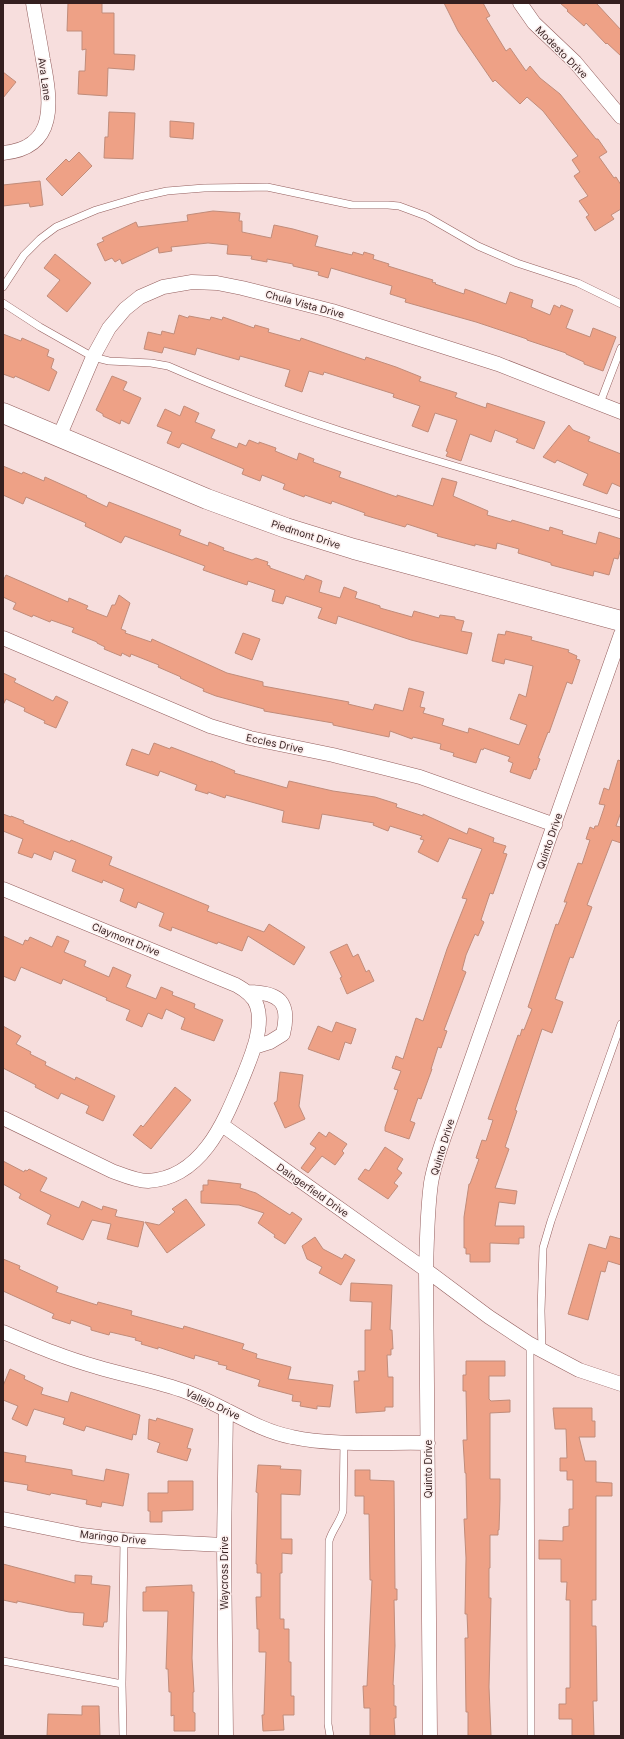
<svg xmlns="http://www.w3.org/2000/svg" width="624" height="1739" font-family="Inter,sans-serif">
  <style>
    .building { fill: #eea186; stroke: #c18c7a }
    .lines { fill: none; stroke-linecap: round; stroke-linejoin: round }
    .lane-casing { stroke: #945f5e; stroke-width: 8 }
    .street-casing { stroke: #945f5e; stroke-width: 15 }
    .secondary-casing { stroke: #945f5e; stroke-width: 21 }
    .lane { stroke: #fff; stroke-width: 7 }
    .street { stroke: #fff; stroke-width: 14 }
    .secondary { stroke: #fff; stroke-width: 20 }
    .labels { text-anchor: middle; stroke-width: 3; stroke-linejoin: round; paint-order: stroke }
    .street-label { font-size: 10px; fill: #351f1f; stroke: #fcefee }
  </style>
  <rect width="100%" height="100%" fill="#f7dedd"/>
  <path class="building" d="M68,3H102V13H114V54L135,55L134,70L108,68L107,96L78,94L79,71H85L86,49L82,50V31H67Z
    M444,3H483L490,16L486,18L506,51L510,48L526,71L530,66L540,78L560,94L596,139H598L607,152L599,157L614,178L616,177L621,185V209L611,215L614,219L595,231L586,217L589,215L579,201L588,196L574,176L580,172L572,160L578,156L543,111L527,97L520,104L495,80L493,82L458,31Z
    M560,3H596L621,30V56L607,43L606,44L586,23L584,26L567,11L568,10Z
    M3,72L16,82L3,98Z
    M109,112L135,113L133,159L104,158L105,137H108Z
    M170,121L194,123L193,139L170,137Z
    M79,152L92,166L62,196L46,179L66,159L69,162Z
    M40,181L43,205L30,207L29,203L3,206V185Z
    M213,211L240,213L239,221H242V232L271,238L274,225L293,229L318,236L315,246L352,255L353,252L363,255L364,252L374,255L373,259L389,264L388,266L433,280L432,282L436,283L435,284L464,294L465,289L506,304L510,292L533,300L531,307L550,315L554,305L560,308L561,305L573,310L566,328L590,337L593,328L616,337L603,371L584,364V362L566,354V353L527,340V339L476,322L405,302L406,299L390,294L392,286L331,268L328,278L318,275L319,272L293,266V264L267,259V262L251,259L252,256L227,254L228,245L208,243L171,247L172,251L159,253L158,247L122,264L120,259L115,262L112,258L105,261L97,244L104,241L102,238L136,222L138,227L188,221L187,215Z
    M55,254L91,283L67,312L47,296L60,280L44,268Z
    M179,315L188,318L189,316L210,320L211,317L222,320L223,317L254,328L255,325L269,329L268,332L300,341L301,338L365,360L366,357L396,367L421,377L419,381L457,393L455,397L486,408L487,403L545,422L534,449L516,442L518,439L495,430L491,442L470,434L461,461L446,456L448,452L446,451L457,420L435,413L428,432L412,426L420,406L393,397L394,394L324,372L323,375L309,371L302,392L285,386L290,370L240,356L239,360L197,348L195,355L164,347L162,353L144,349L148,332L161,335L162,331L174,334Z
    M3,334L21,341L22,338L49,350L47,356L54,359L51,368L57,372L49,391L15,376L14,378L3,374Z
    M112,376L127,382L123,390L141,398L129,424L121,420L120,424L103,416V414L96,410Z
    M184,406L199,413L195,422L215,430L211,438L237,448L239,443L246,446L249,440L259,444V442L276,448L275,451L297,460L299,453L314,459L313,462L341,472L339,477L397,497V495L433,506L442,478L457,482L453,496L488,511L487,515L511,522L512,520L549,531L550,527L563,531L562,534L596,544L599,532L621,539V548L618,559L614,558L609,575L594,571L593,576L551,565V563L518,553L519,549L497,543L496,549L475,544V546L437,536L438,534L407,524L405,527L364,515L365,513L332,501L331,504L305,495L304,497L283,489L285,484L262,475L260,481L242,474L244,469L182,443L179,448L167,443L172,432L157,426L165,409L180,416Z
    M569,425L573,430L590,437L588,441L621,454V487L612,483L607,494L583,485L588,474L557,460L555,463L543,457Z
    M3,466L22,474L23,472L44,481L45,477L87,496L86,497L107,507L109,502L181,530L179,535L208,546L209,542L224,548L223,550L252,560L256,558L268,562L267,565L270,566V568L304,580L306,575L322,581L319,592L340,598L344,587L357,592L355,598L380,606V608L412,617L414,611L439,618L440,615L455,617V619L464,621L461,631L472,633L467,654L411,640L338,616L336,624L318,618L322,608L286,596L283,604L272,601L275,590L248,581L247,585L232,580L203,570L205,566L125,536L121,543L85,526L86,523L26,497L23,504L3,495Z
    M6,575L68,602L69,598L88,606L86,609L107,617L112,605H115L119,595L130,603L121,629L126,631L125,633L151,642L152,639L227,673L263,682V686L349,702L348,704L373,710L375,704L403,711L409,688L424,692L420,707L425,708L423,713L444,719L442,725L468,733L469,728L519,745L527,725L510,719L519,694L526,697L533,666L505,659L504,664L492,661L498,634L505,635L506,631L532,637L531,640L569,650L568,652L577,656L576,659L580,660L572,684L567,682L549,733L548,732L538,758L540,759L536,770L534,769L530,779L510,772L513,763L508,761L510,757L484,748L483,750L481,749L476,763L453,756L454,753L440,749L441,744L413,737L412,739L390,731L389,737L333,725V723L264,711V709L216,696L203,691L204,689L180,678L181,677L158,667L159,665L131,654L130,657L122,653L121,656L104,649L105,647L97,643V642L72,632L74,628L51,620L50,622L33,615L32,617L13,609L16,603L3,597V581Z
    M243,633L260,639L252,660L235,653Z
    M3,673L16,679L14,682L53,701L56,696L68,702L56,728L44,723L45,721L24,711L25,708L6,699L3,705Z
    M154,743L170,749L171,747L211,762V761L235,771L234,773L287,788L289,781L333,791L375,797L397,804L396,807L423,816V814L467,834L469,828L494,838L493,842L506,846L503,853L507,854L493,894L490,893L481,920L484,922L478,936L475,934L466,955L462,970L466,972L444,1030L447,1031L441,1048L438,1047L431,1069H432L421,1099L418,1098L410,1121L415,1123L409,1139L385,1131V1127L398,1090L394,1089L401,1071L392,1068L396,1056L403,1059L416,1018L423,1021L447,949L467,899L462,898L482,849L449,838L438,862L418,852L424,840L420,839L422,836L390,826L388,831L373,825L374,823L322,814L319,829L282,822L284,811L226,795L225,798L208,792V794L195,790L197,785L160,771L158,776L126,765L132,749L149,755Z
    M618,760L621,761V812L616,826L621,827V843L612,840L587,905L592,907L573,958L570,957L555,999L563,1002L552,1033L542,1029L515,1110L517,1111L505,1147L509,1149L495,1188L517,1191L515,1204L499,1202L495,1226H524V1238H519V1244L490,1243V1262H470V1254H466V1248H464V1217L469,1184H470L479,1159L476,1158L482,1140L486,1141L493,1120L488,1119L518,1035L520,1036L522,1029L524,1030L532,1009L528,1007L556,924L558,925L567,902H564L578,863L582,864L590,840L586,839L590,827L594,829L595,826H598L605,805L599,804L604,788L609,790Z
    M3,814L11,817V816L24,821L23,823L70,842L71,840L112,857L109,865L209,906L207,911L264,932L269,924L305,947L294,965L248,936L242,951L218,942L217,944L172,927L171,931L159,926L164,913L138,902L136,908L120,901L124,889L103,880L102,883L72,871L76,860L54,851L51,860L34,853L32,858L18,853L23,839L3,831Z
    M3,936L23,945L25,940L28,941L30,937L52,947L57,936L69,941L64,952L86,961L84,966L109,977L113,967L131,975L126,987L156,999L161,987L173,992L172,995L195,1004L194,1008L223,1020L214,1041L181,1029L185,1018L166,1009L162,1019L148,1013L142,1027L126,1020L130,1010L106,1000L107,998L63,979L61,984L21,967L15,981L3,976Z
    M347,944L353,957L358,954L366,972L369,970L374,981L347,994L340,978L342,977L330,952Z
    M336,1022L356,1029L351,1044L345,1042L339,1060L308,1049L318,1026L332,1032Z
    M3,1026L21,1036L16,1044L31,1052L30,1054L46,1062L45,1065L75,1080L76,1077L115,1096L103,1121L86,1113L89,1106L61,1093L58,1099L35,1087L36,1085L3,1068Z
    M280,1072L303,1075L299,1106L305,1119L285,1128L274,1103L277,1101Z
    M175,1087L191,1100L151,1149L133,1135L141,1125L143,1127Z
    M319,1132L326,1137L329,1132L347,1144L342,1151L344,1153L335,1165L322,1156L308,1173L301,1168L316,1148L310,1144Z
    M385,1147L403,1159L397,1169L402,1173L394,1183L398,1186L388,1199L358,1179L365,1169L369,1171Z
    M3,1161L24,1172L25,1170L27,1171L29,1169L47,1178L40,1191L79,1208L82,1201L102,1210L103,1206L117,1210L115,1216L118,1217L144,1222L138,1247L107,1239L111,1224L92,1220L83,1240L47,1224L51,1215L19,1198L21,1194L3,1184Z
    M208,1180L241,1184L240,1188L256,1193L290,1215L292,1212L302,1219L285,1244L274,1237L275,1235L258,1223L264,1213L239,1205L201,1203V1191H203V1185H208Z
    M186,1199L205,1225L167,1253L145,1222L159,1225L175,1212L172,1209Z
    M610,1236L621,1239V1265L608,1261L605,1272L601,1271L588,1320L568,1314L589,1244L606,1249Z
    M315,1237L323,1249L342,1259L345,1254L355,1260L341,1285L319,1273L322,1267L307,1259L302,1246Z
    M3,1259L20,1266L19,1269L58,1287L56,1292L97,1305L98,1302L132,1311L131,1315L183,1329L184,1326L244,1344L242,1349L257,1354L256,1358L291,1367L288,1379L333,1385L330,1407L317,1406V1409L300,1406L301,1402L292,1401L293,1395L258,1386L260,1380L226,1369L227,1366L218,1364L219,1362L195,1355L194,1359L158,1347V1349L141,1344L142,1342L135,1340L136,1338L110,1332L109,1335L91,1330V1327L71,1320L70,1324L52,1318L54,1314L3,1291Z
    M351,1283L392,1285L390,1330H392L393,1349H391V1355H387L388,1377H393V1407H385V1411L356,1413L354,1381H359L358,1371H365V1330H371L372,1302L350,1301Z
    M466,1361H505V1376H489V1399L491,1401L510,1400V1412L490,1413V1479H500V1499L499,1530H498V1535H490V1568H489V1598H491L489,1687L491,1736H468V1712H466L465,1638H468L467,1614H465L466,1558L464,1519H467L466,1473H465L463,1440H467L466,1391H463V1375H466Z
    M10,1369L25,1376L24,1379L43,1388L41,1394L68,1402L71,1392L140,1415L136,1435L133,1434L132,1440L86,1426L84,1431L63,1424L65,1418L34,1409L27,1426L12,1419L18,1406L3,1400V1386Z
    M553,1408H592V1421H595V1437H579L585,1461H596V1482L612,1483V1496H596V1600H592V1626H596L597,1701H593L594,1736H572V1719H559V1704H566V1688H570V1600H566L567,1582H561V1559H539V1540L563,1541V1527L569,1526V1509H573V1480H567V1471H560V1458H567L566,1429H555Z
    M157,1418L193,1429L187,1448L191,1449L187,1461L157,1452L160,1443L148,1439L149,1419L156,1421Z
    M3,1452L26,1456L25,1462L72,1470V1475L104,1481L106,1469L129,1474L123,1506L102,1502L101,1507L86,1504L87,1500L51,1493L50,1495L27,1490L28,1485L3,1481Z
    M258,1465L281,1466L280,1469L301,1470L300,1495L281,1494V1539H292V1554L282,1553V1573H280V1619H284V1629H289V1662H291V1696H294V1715H283L284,1730L263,1731L262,1715H264L266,1652H259V1629H257L256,1597H261V1573H257V1564H256L258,1493L256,1492Z
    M355,1470H370V1480L394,1481L395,1589H397V1600H394L395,1646L393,1685H394V1706H396V1718H394L395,1736H370V1708H364L363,1686H367L372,1580H370L369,1514H364V1496H355Z
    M168,1481H193V1510L162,1511V1522H150V1511H148V1493H168Z
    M3,1564L75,1583V1575L92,1576L91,1584L110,1586L107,1622H104L103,1627L83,1625L84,1613L69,1612L17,1601V1603L3,1600Z
    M192,1585V1592H194L192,1658L194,1692H193V1712L195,1713V1731H174V1715L171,1716V1692H169L168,1669H166L168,1611H143V1592H146V1587Z
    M82,1706H99L100,1736H47L48,1714L82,1715Z"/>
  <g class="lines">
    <defs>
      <path id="lane" d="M3,287L24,255L40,239L56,227L96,210L140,197L167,191L204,188L267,187L352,205H388L399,206L426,216L478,246L517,263L578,283L621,304
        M3,303L40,327L93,357L109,361L151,363L168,366C314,430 469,469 621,515
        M600,403L621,348
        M530,1344L531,1736
        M542,1351L541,1311L543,1248L551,1221L621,1024
        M3,1661L122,1684L123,1736
        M122,1684L124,1540
        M330,1736L328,1724L329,1541C332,1530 340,1522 343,1511L344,1442"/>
      <path id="street" d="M520,3L534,23L575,62L621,117
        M3,153C58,148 51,101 43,60C40,41 36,22 33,3
        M59,437L93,357L109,328L125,309L140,297L163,287L192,282L217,283L242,288L332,311L498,364L621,412
        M3,638L210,726L250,738L333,755L420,777L555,825
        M3,889L236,985C245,990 254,996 257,1006C264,1028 251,1057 243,1077C225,1120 203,1178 148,1181C136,1181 123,1175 112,1171L3,1118
        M248,992C279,992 291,1002 283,1034L270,1042L254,1047
        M222,1125L426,1270L489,1317L530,1344L579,1370L621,1384
        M3,1332C34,1345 64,1358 97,1367C127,1376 157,1381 187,1392C223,1405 255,1430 292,1437C333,1446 386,1442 428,1443
        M3,1519L82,1535L124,1540L224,1545
        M226,1736L224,1545L226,1410
        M430,1736L426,1270C427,1241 427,1212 431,1183C435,1159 445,1135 453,1112L621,634"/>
      <path id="secondary" d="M3,413L207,499L286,528L354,549L621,621"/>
    </defs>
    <use href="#lane" class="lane-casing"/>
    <use href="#street" class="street-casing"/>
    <use href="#secondary" class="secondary-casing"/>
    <use href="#lane" class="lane"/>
    <use href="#street" class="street"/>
    <use href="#secondary" class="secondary"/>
  </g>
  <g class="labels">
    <g class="street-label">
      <text transform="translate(562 52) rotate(45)" y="4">Modesto Drive</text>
      <text transform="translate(45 79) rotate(82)" y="4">Ava Lane</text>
      <text transform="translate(305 304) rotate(15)" y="4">Chula Vista Drive</text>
      <text transform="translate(306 534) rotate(18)" y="4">Piedmont Drive</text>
      <text transform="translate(275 743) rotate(12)" y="4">Eccles Drive</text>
      <text transform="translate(549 841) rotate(-71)" y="4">Quinto Drive</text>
      <text transform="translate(126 939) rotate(22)" y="4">Claymont Drive</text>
      <text transform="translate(442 1147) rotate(-73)" y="4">Quinto Drive</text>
      <text transform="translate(313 1190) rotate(35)" y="4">Daingerfield Drive</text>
      <text transform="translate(213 1404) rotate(25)" y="4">Vallejo Drive</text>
      <text transform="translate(428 1469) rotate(-90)" y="4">Quinto Drive</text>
      <text transform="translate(113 1537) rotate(6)" y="4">Maringo Drive</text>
      <text transform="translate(224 1573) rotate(-90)" y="4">Waycross Drive</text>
    </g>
  </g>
  <rect width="624" height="1739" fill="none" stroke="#351f1f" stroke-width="8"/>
</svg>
